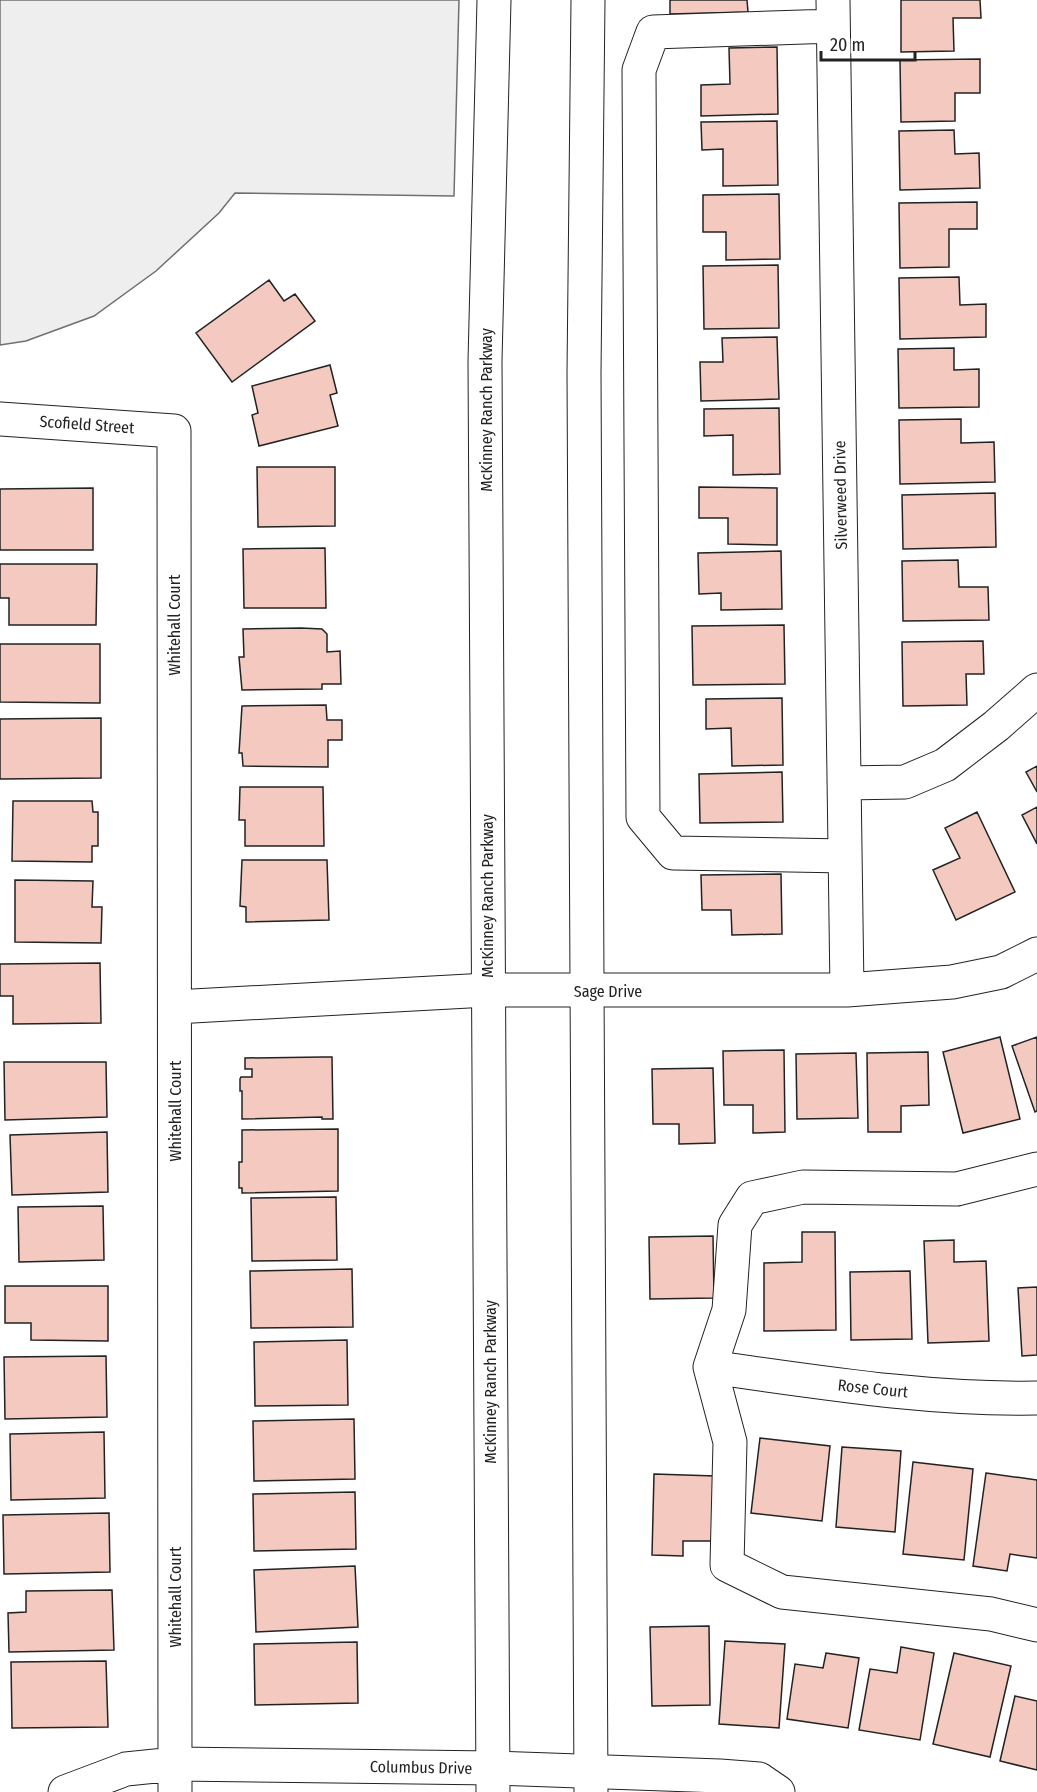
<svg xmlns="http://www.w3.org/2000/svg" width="1037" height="1792" font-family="'Fira Sans Condensed',sans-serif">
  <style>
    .green { fill: #eee; stroke: #6f6f6f; stroke-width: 1.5 }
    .building { fill: #f3c9c0; stroke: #222; stroke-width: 1.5 }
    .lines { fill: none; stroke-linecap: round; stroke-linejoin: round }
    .minor-casing { stroke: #222; stroke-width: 35 }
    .major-casing { stroke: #222; stroke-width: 35 }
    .minor { stroke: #fff; stroke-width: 33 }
    .major { stroke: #fff; stroke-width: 33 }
    .labels { text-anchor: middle; stroke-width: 4.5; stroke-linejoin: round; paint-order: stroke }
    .street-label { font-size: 16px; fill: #222; stroke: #fff }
  </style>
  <rect width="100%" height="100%" fill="#fff"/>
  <path class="green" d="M0,0H459L454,196L235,193L219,213L156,271L94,316L26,341L0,345Z"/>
  <path class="building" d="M670,0H747L748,12L670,14Z
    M901,0H980L981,18H953L954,51L901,52Z
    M777,47L778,114L701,116V85L730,84L729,48Z
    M980,59V93H955V121L901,122L900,60Z
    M777,121L778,185L723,186V149L702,150L701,122Z
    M954,130L955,154L979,153L980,188L900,190L899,131Z
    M779,194L780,259L726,260V232H703V195Z
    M977,202V229H949V267L900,268L899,203Z
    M778,265L779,328L704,329L703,266Z
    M959,277L960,305L986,304V337L900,339L899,278Z
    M269,280L284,301L295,294L315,321L232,382L196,333Z
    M777,337L779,399L701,401L700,362H723L722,338Z
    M954,348V370L979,369V407L899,408L898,349Z
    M330,365L337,393L330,395L338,426L259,446L252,415L258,413L252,386Z
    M779,408L780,474L733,475V435L704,436V409Z
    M961,419V443L994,442L995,482L900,484L899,420Z
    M257,467H335V526L258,527Z
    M699,487L777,488V545L728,544V518H699Z
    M93,488V550H0V489Z
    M995,493L996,547L903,549L902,495Z
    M325,548L326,608H244L243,549Z
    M781,551L782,609L721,610V593L699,594L698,553Z
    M958,560L959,587H988L989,620L903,621L902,561Z
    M0,564H97L96,625H9V598H0Z
    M784,625L785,684L693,685L692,626Z
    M301,628L322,629L327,634V652L340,651L341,684H322V689L242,690L239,657H244L243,629Z
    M983,641L984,674H966L967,705L903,706L902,642Z
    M0,644H100V703L0,702Z
    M782,698L783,765L732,766L731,728L706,729V699Z
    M326,705L327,720H342V740H328V767L243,766L242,753H239L242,706Z
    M101,718V778L0,779V719Z
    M1037,766V792L1026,772Z
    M782,772L783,822L700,823L699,774Z
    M240,787H323L324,846H245V820H239Z
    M13,801H92L93,812H98V846H92V862L12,861Z
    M1037,807V844L1022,815Z
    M977,812L1015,892L956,920L933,870L960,858L945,828Z
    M242,860H327L329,920L246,922V907L240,906Z
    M781,874L782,934L732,935L731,910H702L701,875Z
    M15,880L93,881L92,907H102L101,943L15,942Z
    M100,963L101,1023L13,1024V996H0V964Z
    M1000,1037L1020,1119L963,1133L943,1052Z
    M1037,1037V1111L1035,1112L1012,1046Z
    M784,1050L785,1132L753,1133V1105H724L723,1051Z
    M928,1052L929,1105L901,1106V1132H868L867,1053Z
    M856,1053L858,1118L797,1119L796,1054Z
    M323,1057H332L333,1119H322V1117L242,1119V1091H240V1079L241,1077H252V1069H245V1058Z
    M4,1062H106L107,1117L5,1120Z
    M713,1068L715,1143L679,1144V1124H653L652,1069Z
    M338,1129V1191L242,1193V1188H239V1162H242V1130Z
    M107,1132L108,1192L12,1195L10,1135Z
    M336,1197L337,1260L252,1261L251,1198Z
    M103,1206L104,1260L19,1262L18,1207Z
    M802,1232H835L836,1330L764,1331V1263L802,1262Z
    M713,1236L714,1298L650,1299L649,1237Z
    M954,1240V1262L986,1261L989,1341L928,1343L924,1241Z
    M352,1269L353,1327L251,1328L250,1271Z
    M910,1271L912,1339L851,1340L850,1272Z
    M5,1286H108V1341L31,1340V1323H5Z
    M1037,1287V1355L1022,1356L1018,1288Z
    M347,1340L348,1405L255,1406L254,1342Z
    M106,1356L107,1417L5,1419L4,1357Z
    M354,1419L355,1479L254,1481L253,1421Z
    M104,1432L105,1498L11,1500L10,1434Z
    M760,1438L830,1446L822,1521L751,1513Z
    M842,1447L901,1451L895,1532L836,1527Z
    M913,1462L973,1469L964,1560L903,1554Z
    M986,1473L1037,1480V1558L1010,1554L1007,1571L973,1566Z
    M654,1474L715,1476L713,1541H683V1556L652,1555Z
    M355,1492L356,1549L254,1551L253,1494Z
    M109,1513L110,1572L4,1574L3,1515Z
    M355,1566L358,1627L256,1632L254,1570Z
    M112,1590L114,1650L9,1652L8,1613L26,1612V1591Z
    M709,1626L710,1705L652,1706L650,1627Z
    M725,1641L785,1644L779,1728L719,1724Z
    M357,1642L358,1703L255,1705L254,1644Z
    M901,1647L934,1653L920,1740L859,1730L870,1669L897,1673Z
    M826,1653L859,1658L848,1728L787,1719L795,1664L823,1668Z
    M954,1653L1011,1666L990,1757L933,1744Z
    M106,1661L108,1727L12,1728L11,1662Z
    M1015,1696L1037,1701V1770L1000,1761Z"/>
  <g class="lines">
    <defs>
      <path id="minor" d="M833,0L847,990
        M833,26L653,32L639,70L643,817L673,853L845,856
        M0,419L174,431L175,1792
        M844,783L905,782L945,765L996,726L1037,690
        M175,1007L487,990H847L952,982L1001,972L1037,954
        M1037,1169L957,1189L803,1187L752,1198L735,1225L729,1310L710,1367L730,1442L727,1565L782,1592L991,1614L1037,1625
        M710,1367C818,1382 928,1400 1037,1398
        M65,1792L126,1769L175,1764L494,1768L720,1776L759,1779L778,1792"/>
      <path id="major" d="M588,0L584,373L591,1792
        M493,1792L485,361L494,0"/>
    </defs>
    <use href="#minor" class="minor-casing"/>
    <use href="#major" class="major-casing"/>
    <use href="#minor" class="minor"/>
    <use href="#major" class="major"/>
  </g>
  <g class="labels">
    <g class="street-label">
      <text transform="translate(486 410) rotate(-90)" y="6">McKinney Ranch Parkway</text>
      <text transform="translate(87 424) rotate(4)" y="6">Scofield Street</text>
      <text transform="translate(840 495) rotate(-91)" y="6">Silverweed Drive</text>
      <text transform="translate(174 625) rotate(-90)" y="6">Whitehall Court</text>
      <text transform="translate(487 896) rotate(-90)" y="6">McKinney Ranch Parkway</text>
      <text x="608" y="997">Sage Drive</text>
      <text transform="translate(175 1111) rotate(-90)" y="6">Whitehall Court</text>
      <text transform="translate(490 1382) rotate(-90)" y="6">McKinney Ranch Parkway</text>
      <text transform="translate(873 1388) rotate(6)" y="6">Rose Court</text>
      <text transform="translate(175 1597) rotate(-90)" y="6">Whitehall Court</text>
      <text transform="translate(421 1767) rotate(1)" y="6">Columbus Drive</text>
    </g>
  </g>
  <path d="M821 51v9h94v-9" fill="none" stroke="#222222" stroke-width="3"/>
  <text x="830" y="51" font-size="18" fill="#222222" stroke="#ffffff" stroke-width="4.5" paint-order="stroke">20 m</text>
</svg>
